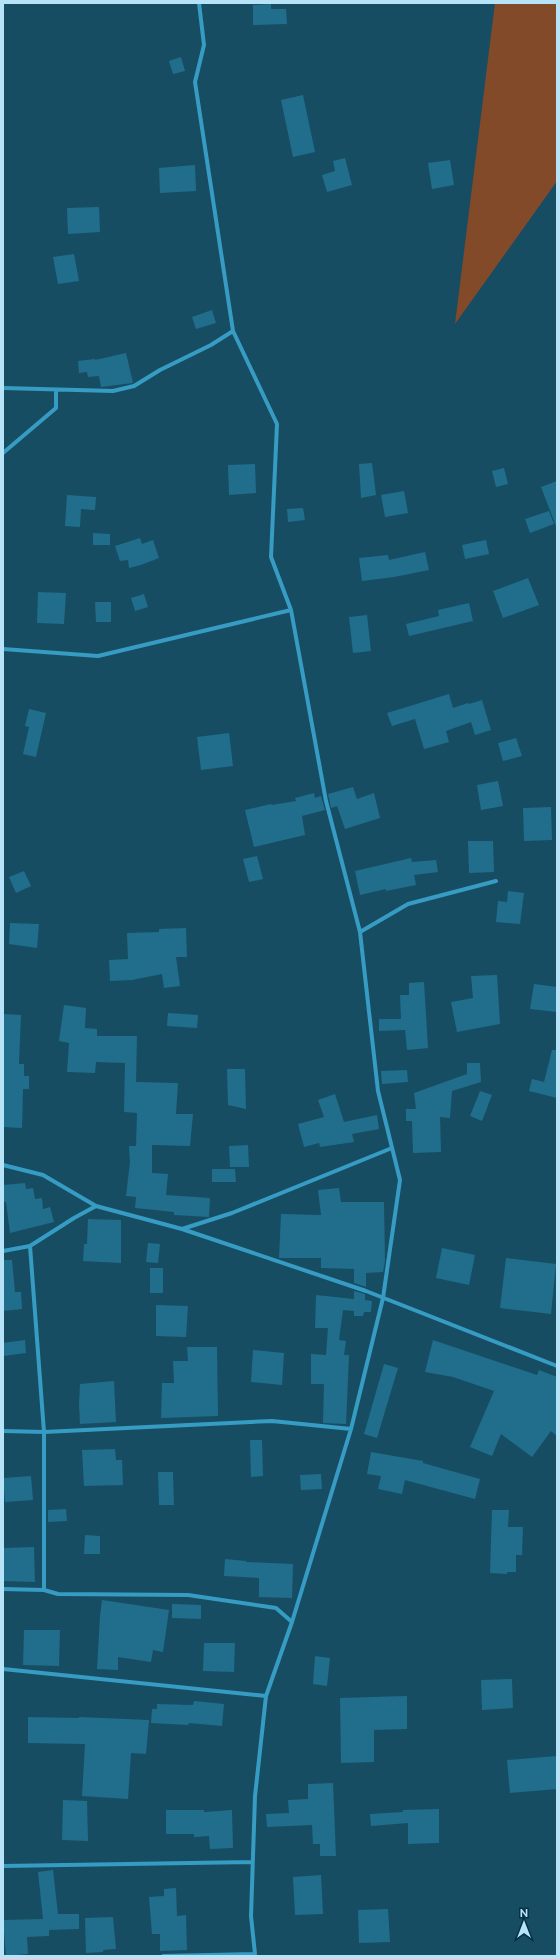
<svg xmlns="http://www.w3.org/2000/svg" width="560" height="1959" font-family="Raleway,sans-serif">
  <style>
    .green { fill: #834a2a }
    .building { fill: #206e8c }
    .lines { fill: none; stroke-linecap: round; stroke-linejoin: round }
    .minor { stroke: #379cc4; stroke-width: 4 }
  </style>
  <rect width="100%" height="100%" fill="#174d62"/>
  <path class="green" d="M495,3H557V181L455,324Z"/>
  <path class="building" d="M271,4V9H286L287,24L253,25V5Z
    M181,57L185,71L173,74L169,61Z
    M303,95L315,152L293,157L281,100Z
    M345,158L352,185L327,192L322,175L335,171L333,161Z
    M450,160L454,185L432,189L428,163Z
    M195,165L196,191L160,193L159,168Z
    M99,207L100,232L68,234L67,208Z
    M74,254L79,281L58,284L53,257Z
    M212,310L216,323L196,329L192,317Z
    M126,353L133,383L101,387L99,376L88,377L87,372L79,373L78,361L95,359V360Z
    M372,463L376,495L361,498L359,464Z
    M255,464L256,493L229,495L228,465Z
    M504,468L508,484L496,487L492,471Z
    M557,481V526H556L541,487Z
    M404,491L408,513L385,517L381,495Z
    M67,495L96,497L95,510L81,509L80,527L65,526Z
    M303,508L305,520L288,522L287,509Z
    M549,511L554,524L530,533L525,519Z
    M93,533L110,534V545H93Z
    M140,538L142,544L153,540L159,558L141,565L129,568L128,560L120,561L115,546Z
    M486,540L489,554L465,559L462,545Z
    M425,552L429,570L394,577L362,581L359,558L388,555L389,560Z
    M528,578L539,605L503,618L493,591Z
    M38,592L66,593L64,624L37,623Z
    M144,594L148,607L135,611L131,598Z
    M95,602H111V622H96Z
    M469,603L473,621L409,636L406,624L439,616L438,610Z
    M367,615L371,651L353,653L349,617Z
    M449,694L453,708L468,703L469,704L482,700L491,730L475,735L471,722L446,731L449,742L424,749L415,719L392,726L387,713Z
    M29,709L46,713L36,757L23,754L29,727L25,726Z
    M229,733L233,766L201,770L197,737Z
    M516,738L522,756L503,761L498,743Z
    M498,781L503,806L481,810L477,785Z
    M353,787L357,799L374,793L380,818L345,829L337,806L331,808L328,794Z
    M314,793L315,798L321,796L325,810L302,816L305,835L254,847L245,810L271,804L272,805L296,801L295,798Z
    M551,807L552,840L524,841L523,808Z
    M468,841H493L494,872L469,873Z
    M257,856L263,879L249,882L243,859Z
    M411,858L412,862L436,860L438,872L414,875L416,885L386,891V889L360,895L355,871Z
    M24,871L31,886L16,893L9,877Z
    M508,891L524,893L520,924L496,922L498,901L507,902Z
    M10,923L39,924L37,948L9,944Z
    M186,928L187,957H176L180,986L164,988L162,974L132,980L110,981L109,960L128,959L127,933L159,932V929Z
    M497,975L500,1024L457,1032L451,1002L473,998L471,976Z
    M424,982L428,1048L407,1050L405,1030L379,1031V1019H401L400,995H409V983Z
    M534,984L557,987V1012L530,1009Z
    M64,1005L86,1008L85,1028L97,1029V1036H137L136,1082L178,1083L176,1114H193L190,1146L152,1145V1173L168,1174L166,1195L210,1198L209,1217L174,1215V1212L135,1208L136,1197L126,1196L130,1162L129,1146H136L137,1113L124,1112L125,1063L96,1062L95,1073L67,1072L69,1043L59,1041Z
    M168,1013L198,1015L197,1028L167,1026Z
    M3,1014L21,1015L19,1064H24V1076H29V1089H23L22,1128L3,1127Z
    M552,1050H557V1098L529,1091L532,1079L544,1082Z
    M467,1063H480L481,1082L452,1091L450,1118L440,1117L441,1152L413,1153L412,1121H406V1109H416L414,1093L467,1074Z
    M227,1069H245L246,1109L228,1105Z
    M407,1070L408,1082L382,1084L381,1071Z
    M480,1091L492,1095L482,1121L470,1116Z
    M335,1094L344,1122L377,1115L379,1129L352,1134L354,1142L320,1147L319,1143L304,1147L298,1124L324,1117L318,1100Z
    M248,1145L249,1167H230L229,1146Z
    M212,1169H235L236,1182H212Z
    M25,1183L26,1189L33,1188L35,1199L42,1198L43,1209L50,1207L54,1222L10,1233L6,1202H3V1185Z
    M339,1188L341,1202H384L385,1261L383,1272L366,1273V1287L354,1283V1269L321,1268V1258H279L281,1214L321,1215L318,1190Z
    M88,1219L121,1220V1263L83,1261L84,1244H87Z
    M148,1243L160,1244L158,1263L146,1262Z
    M442,1248L475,1255L469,1285L436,1278Z
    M506,1258L556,1264L551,1314L500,1308Z
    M3,1260H12L15,1292H21L22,1309L3,1311Z
    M150,1268H163V1293H150Z
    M354,1291L365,1294V1300L372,1301L371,1312H364L363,1316H354V1311L343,1310L339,1340L346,1341L344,1355H349L346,1424L323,1423L324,1384H311V1354L326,1355L328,1328H315L316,1295L354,1299Z
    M156,1305L188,1306L186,1337L156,1336Z
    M25,1340L26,1353L3,1356V1343Z
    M433,1340L537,1375L539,1370L557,1377V1436L551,1431L532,1457L501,1434L492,1456L470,1447L494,1391L453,1377L425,1372Z
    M187,1347H217L218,1416L161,1418L162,1383H174L173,1361H188Z
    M253,1350L284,1353L282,1385L251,1382Z
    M384,1364L398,1368L377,1438L364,1434Z
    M114,1381L116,1422L80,1424L79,1404L80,1384Z
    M250,1440H262L263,1476L251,1477Z
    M115,1449L116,1460H122L123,1485L84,1486L82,1450Z
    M371,1452L423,1461V1463L480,1479L475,1499L405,1480L402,1494L378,1489L381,1476L367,1474Z
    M158,1472H173L174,1505H159Z
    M321,1474L322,1489L301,1490L300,1475Z
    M31,1476L33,1500L5,1502L3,1478Z
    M66,1509L67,1521L48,1522V1510Z
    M492,1510H509L508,1527H523L522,1555H516V1572H507V1574L490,1573Z
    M85,1535L100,1536V1554H84Z
    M34,1547L35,1582L3,1581V1548Z
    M225,1559L246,1561V1562L293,1564L292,1598L259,1597V1578L224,1576Z
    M102,1600L169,1610L163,1652L153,1650L151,1662L118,1657V1670L97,1669L100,1616Z
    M172,1604L201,1605V1619L172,1618Z
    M24,1630H60L59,1666L23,1665Z
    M204,1643H235L234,1672L203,1671Z
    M315,1656L330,1658L327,1686L313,1684Z
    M512,1679L513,1708L482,1710L481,1680Z
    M407,1696V1729L374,1730V1762L341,1763L340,1698Z
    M194,1701L224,1704L222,1726L189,1723L188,1725L151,1723L152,1709H157V1704L193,1705Z
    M28,1717L79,1718V1717L149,1720L146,1754L131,1753L128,1799L82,1796L85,1744L28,1743Z
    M557,1756V1789L510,1793L507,1760Z
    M333,1783L336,1856H320V1844H313L312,1825L267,1827L266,1814L289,1813L288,1800L308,1799V1784Z
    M63,1800L87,1801L88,1841L62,1840Z
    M439,1809V1843L408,1844V1823L371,1826L370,1814L403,1812V1810Z
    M166,1810H204V1812L232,1810L233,1848L210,1849L209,1836L194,1837V1834H166Z
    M53,1870L58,1914H79V1929L49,1930V1936L27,1937L28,1954L6,1956L3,1920L43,1919L38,1872Z
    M321,1875L323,1914L295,1915L293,1877Z
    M176,1888L177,1916L186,1915L187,1950L160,1951V1934H152L149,1897L164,1896V1889Z
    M388,1909L390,1942L359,1943L358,1910Z
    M113,1917L116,1949L103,1950V1952L86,1953L85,1918Z"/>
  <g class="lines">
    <path class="minor" d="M3,388L113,391L134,386L160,370L211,345L233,331
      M3,453L56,408V390
      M3,649L98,656L291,610
      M360,932L408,904L496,881
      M3,1165L43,1175L96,1206L182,1229L366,1291L557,1366
      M182,1229L232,1213L392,1148
      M30,1246L44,1432V1590
      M3,1251L30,1246L74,1218L96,1206
      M3,1431L44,1432L272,1421L351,1429
      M3,1589L44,1590L58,1594L188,1595L276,1608L292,1622
      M3,1669L266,1696
      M3,1866L252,1862
      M163,1956L255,1954L251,1916L255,1796L266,1696L292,1622L351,1429L383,1298L400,1180L378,1091L360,932L326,801L291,610L271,557L277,424L233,331L195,82L204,45L199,3"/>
  </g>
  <rect width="560" height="1959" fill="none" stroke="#b7e3f8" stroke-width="8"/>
  <g transform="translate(524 1923)" stroke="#043142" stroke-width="3" paint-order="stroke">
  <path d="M0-3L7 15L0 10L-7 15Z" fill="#b7e3f8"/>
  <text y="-6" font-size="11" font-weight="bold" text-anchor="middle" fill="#b7e3f8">N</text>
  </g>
</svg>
